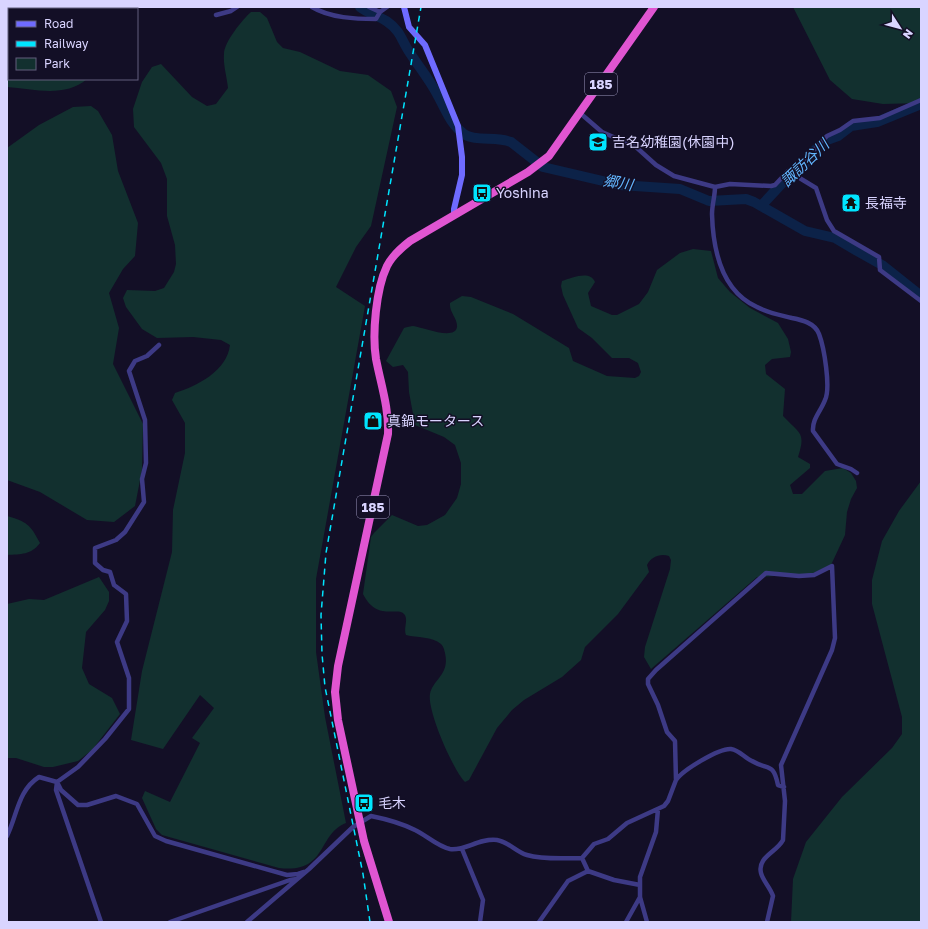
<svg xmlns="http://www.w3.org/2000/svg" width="928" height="929" font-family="'Golos Text','Noto Sans JP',sans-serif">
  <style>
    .green { fill: #12302f }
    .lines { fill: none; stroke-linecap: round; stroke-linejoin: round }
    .river { stroke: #0c2248; stroke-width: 10 }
    .minor { stroke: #3d3a85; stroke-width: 4.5 }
    .secondary { stroke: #6f6bff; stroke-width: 6 }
    .trunk { stroke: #e055d1; stroke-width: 8 }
    .rail { stroke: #00e5ff; stroke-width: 1.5; stroke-dasharray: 6 5; stroke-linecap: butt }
    .labels { text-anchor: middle; stroke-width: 3; stroke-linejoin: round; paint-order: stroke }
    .shield { fill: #130f26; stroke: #9e99be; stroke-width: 1 }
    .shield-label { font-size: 13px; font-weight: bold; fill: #d9d4ff }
    .poi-label { font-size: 14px; fill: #d9d4ff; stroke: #130f26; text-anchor: start }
    .water-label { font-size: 15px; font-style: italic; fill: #62b6ff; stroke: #130f26 }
  </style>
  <rect width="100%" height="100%" fill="#130f26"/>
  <path class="green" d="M7,7H67V9H9V79H87C65,98 34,89 7,87Z
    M793,7H921V103L883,104L852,99L830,80Z
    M251,12H260L267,18L277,42L283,48L300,52L340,71L368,75L391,91L397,107L371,226L356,247L336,287L365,306L316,579V652L325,717L346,823C317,834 328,874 279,868L162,835L156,829L142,798L145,791L170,802L200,743L192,738L214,708L200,695L163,749L131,740L142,671L172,552L173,510L185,453V423L172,400L175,393C197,386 227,371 230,345L221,340L193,337L157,338L142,329L126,307L123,298L127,290L155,291L164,288L174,272L176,264L175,245L167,216V179L161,163L134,127L133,109L142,82L152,67L161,64L192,97L207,106L216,104L228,88C227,77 223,65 224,54C224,42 243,19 251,12Z
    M91,106L98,111L112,135L118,171L138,223L135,256L123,269L109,293L119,328L113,364L143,424L142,470L135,506L114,522L87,520L40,492L7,480V148L39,125L73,107Z
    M693,249L711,251L718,278L730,292L750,308L778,323L788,339L791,352L790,357L772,359L765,365L766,374L785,389L783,416C800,434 806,432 798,457L810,464V468L790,485L793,494H802L825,471L843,468L851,473L856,481L857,488L851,499L847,512L845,535L831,565L811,574L757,577L651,669L644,657L645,647L670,569L671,560L669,556C660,553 651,557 647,565L649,572L618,614L585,647L581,660L562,677L524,700L512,710L497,728L469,780L465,782C453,770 427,711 430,694C433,679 450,675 445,653C444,650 444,647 441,644C432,636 417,638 406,635C403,629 409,619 404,614C398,606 377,622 363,594L371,537L374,533L392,515L418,526L427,525L445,515L457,498L461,484V463L455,445L444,437L415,425L409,392L408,372L403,365L393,367L386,361L404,328C407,327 411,326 413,326C422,327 455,341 457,327C458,319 449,312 450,303L462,296L471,297L513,314L569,348L573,361L607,376L635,378L639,376L641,372L638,363L629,358H612L592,338L578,328L563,295L561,286L562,281C572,278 590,270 595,282L588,293L591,306L612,315H617L639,304L648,292L657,270L680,253Z
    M921,481V922H791L793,879L806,842L842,797L892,748L902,734V717L872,604V580L882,541L899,511Z
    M7,516C27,522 30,524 40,543C31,555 21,554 7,555Z
    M99,577L109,592V601L105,610L86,632L82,668L89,684L112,698L120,714L92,750L78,761L53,767H44L16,758H7V604L29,599L44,600Z"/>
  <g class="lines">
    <path class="river" d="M360,7C373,17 386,16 398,32C402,38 405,46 410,53C419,67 429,79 437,94C445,108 450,124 464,134C475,142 496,136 511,142L543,167L620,185L680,189L709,201L746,199L754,202L805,231L835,238L857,251L882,265L921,296
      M761,206L786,179L806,163L816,149L827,140L838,136L851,126L877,122L921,104"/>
    <path class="minor" d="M312,7C330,18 356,19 376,19L380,12L387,7
      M369,7L380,12
      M216,15L231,11L237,7
      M580,113L602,132L636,147L656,165L674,176L715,187L730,184L771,186L775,185L788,171L798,167L827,136L840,130L853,121L880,118L921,100
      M788,171L816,188L827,220L834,231L879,257L880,270L921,301
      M715,187C715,196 712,205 712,214C713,250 721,291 757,307C768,313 780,315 792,318C802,320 815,323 819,334C824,347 831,388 825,400C821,411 812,419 813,431L837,464L851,469L857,473
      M676,780C683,770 719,748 731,749C739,750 745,758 752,761C769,771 773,762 778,785L784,787
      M7,836C17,816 18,790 39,777L57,782L61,790L78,805H87L116,796L137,804L155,836L166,841L287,875L298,874L304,872
      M462,849L483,900L480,922
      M582,858L594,844L608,839L627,823L664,806L668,801L676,780L675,741L667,732L658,705L648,684V679L656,670L766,573L799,576L814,575L832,566L835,638L832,650L781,765L785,801L783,840C777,852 757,857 761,873C763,881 770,887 773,896L767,922
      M582,858L588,871L614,880L640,885
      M101,922L56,790L57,782L78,767L105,739L129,709V678L117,642L127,621L126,594L114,585L110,572L103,570L95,563V548L116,540L125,532L144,502L142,479L146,463L145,420L129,371L135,361L147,356L159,345
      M170,922L290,880L297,879
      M247,922L309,869L353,827L371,816C386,819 401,823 415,830C426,835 438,847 450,849C466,851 478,838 497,840C509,842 516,852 527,855C544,860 565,858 582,858
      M539,922L568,881L588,871
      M626,922L640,897
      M647,922L640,897V877L656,832L658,809"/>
    <path class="secondary" d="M404,7L409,27L425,45L458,126L462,157V175L454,209V215"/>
    <path class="trunk" d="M389,922L364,841L338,720L335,692L338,666L388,434C389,408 381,385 376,359C372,334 376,289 387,266C392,256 401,248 410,241L528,172L549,156L654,7"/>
    <path class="rail" d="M370,922L363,874L325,687L322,654L321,615L326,553L421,7"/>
  </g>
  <defs>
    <symbol id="school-square" viewBox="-11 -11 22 22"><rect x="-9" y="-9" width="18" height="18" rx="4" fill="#00e5ff" stroke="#130f26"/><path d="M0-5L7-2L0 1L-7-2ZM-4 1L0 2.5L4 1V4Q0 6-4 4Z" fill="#111"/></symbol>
    <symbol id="bus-square" viewBox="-11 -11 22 22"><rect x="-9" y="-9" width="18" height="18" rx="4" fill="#00e5ff" stroke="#130f26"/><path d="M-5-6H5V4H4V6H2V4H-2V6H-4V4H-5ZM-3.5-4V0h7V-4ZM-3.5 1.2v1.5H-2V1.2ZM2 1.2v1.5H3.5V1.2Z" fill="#111"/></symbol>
    <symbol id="temple-square" viewBox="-11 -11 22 22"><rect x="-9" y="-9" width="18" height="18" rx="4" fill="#00e5ff" stroke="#130f26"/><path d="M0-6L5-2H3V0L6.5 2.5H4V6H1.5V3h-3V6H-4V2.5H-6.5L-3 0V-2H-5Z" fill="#111"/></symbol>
    <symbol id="shop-square" viewBox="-11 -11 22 22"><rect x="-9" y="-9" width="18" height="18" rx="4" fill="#00e5ff" stroke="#130f26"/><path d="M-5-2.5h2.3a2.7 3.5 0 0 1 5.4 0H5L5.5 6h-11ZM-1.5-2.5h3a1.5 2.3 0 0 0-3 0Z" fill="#111"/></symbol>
  </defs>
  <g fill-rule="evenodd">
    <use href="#school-square" x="587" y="131" width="22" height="22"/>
    <use href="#bus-square" x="471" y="182" width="22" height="22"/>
    <use href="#temple-square" x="840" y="192" width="22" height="22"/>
    <use href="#shop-square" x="362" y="410" width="22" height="22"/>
    <use href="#bus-square" x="353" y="792" width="22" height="22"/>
  </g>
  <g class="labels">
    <g class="shield">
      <rect x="585" y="73" width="32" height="22" rx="3"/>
      <rect x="357" y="496" width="32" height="22" rx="3"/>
    </g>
    <g class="shield-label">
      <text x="601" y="89">185</text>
      <text x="373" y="512">185</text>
    </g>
    <g class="poi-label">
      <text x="612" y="147">吉名幼稚園(休園中)</text>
      <text x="496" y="198">Yoshina</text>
      <text x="865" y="208">長福寺</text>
      <text x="387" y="426">真鍋モータース</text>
      <text x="378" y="808">毛木</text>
    </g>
    <g class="water-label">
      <text transform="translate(805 163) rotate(-44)" y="5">諏訪谷川</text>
      <text transform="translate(618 183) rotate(9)" y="5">郷川</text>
    </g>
  </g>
  <rect width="928" height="929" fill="none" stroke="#d9d4ff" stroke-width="16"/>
  <rect x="8" y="8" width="130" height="72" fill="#130f26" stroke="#625e7d"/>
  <rect x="16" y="21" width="20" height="6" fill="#6f6bff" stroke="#625e7d"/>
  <text x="44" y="28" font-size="12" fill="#d9d4ff">Road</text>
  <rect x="16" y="41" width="20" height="6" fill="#00e5ff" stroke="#625e7d"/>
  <text x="44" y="48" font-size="12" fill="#d9d4ff">Railway</text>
  <rect x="16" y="58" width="20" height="12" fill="#12302f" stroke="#625e7d"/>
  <text x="44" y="68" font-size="12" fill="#d9d4ff">Park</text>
  <g transform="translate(900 28) rotate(126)" stroke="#130f26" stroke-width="3" paint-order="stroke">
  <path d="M0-3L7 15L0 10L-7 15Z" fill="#d9d4ff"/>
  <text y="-6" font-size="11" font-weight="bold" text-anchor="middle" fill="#d9d4ff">N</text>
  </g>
</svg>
